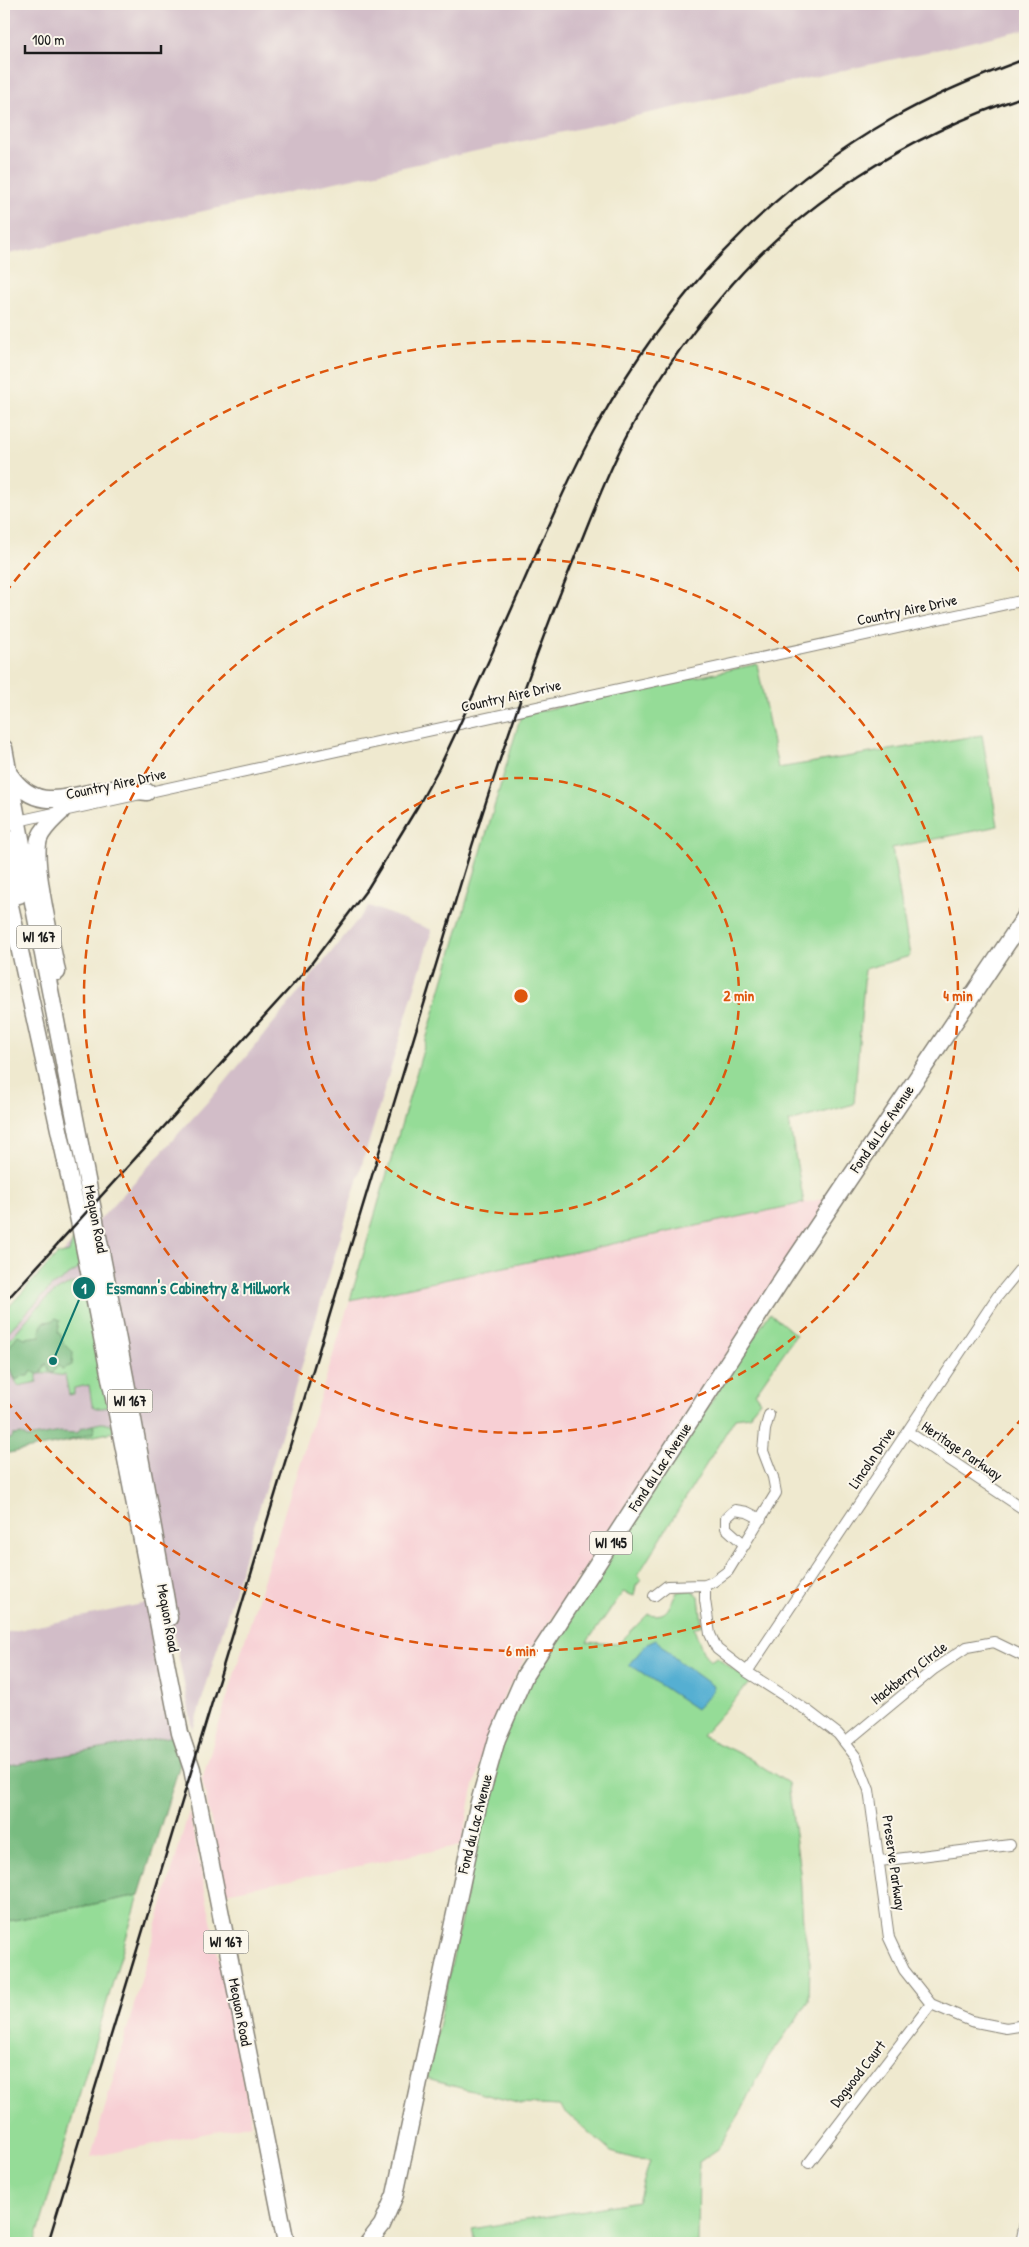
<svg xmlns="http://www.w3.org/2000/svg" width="1029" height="2247" font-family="'Patrick Hand',sans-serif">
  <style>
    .built { fill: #f7cfd4 }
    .industrial { fill: #d2bdc8 }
    .green { fill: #95dc97; stroke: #587c5a }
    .forest { fill: #78bc80; stroke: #4a6c4e }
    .water { fill: #54afd2; stroke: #386677 }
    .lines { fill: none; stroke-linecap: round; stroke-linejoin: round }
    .minor-casing { stroke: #868276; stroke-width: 12 }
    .primary-casing { stroke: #868276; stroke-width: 19 }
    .minor { stroke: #fff; stroke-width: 10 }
    .primary { stroke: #fff; stroke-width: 16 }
    .rail { stroke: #1c1c1c; stroke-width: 2.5 }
    .ring { fill: none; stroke: #de560d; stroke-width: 2.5; stroke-dasharray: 9 6 }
    .labels { text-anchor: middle; stroke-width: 4; stroke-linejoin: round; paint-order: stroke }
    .shield { fill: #fbf7ec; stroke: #5f5e5a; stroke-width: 1 }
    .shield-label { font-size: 14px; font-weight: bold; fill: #1c1c1c }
    .street-label { font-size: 15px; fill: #1c1c1c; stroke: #fbf7ec }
    .centre { fill: #de560d; stroke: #fbf7ec; stroke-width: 2.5 }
    .ring-label { font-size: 15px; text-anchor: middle; font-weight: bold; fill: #de560d; stroke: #fbf7ec; stroke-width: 4; stroke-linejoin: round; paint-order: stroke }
    .leader { fill: none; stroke: #0f766e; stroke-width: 2 }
    .callout-dot { fill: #0f766e; stroke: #fbf7ec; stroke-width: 2 }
    .mark-label { font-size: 15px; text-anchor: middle; font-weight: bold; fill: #fff }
    .callout-label { font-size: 16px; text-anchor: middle; font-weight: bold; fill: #0f766e; stroke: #fbf7ec; stroke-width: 4; stroke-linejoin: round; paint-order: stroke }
  </style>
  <rect width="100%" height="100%" fill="#fbf7ec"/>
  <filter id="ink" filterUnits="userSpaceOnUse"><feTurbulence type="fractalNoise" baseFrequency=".02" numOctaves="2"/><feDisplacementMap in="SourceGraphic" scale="10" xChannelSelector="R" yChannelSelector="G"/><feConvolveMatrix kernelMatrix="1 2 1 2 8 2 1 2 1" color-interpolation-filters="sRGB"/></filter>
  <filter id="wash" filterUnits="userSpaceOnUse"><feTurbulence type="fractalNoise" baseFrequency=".0096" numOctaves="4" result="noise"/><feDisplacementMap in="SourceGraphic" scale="20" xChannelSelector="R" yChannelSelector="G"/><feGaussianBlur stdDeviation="1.12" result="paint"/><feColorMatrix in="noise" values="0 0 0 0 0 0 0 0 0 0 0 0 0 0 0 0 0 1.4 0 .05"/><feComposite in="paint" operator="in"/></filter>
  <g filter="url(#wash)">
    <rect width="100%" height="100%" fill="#efe9cf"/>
    <path class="built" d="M831,1197L523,1662L505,1694L490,1731L472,1793L462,1845L226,1893L202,1779L350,1300Z
      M189,1811L252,2124L91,2157Z"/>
    <path class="industrial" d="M4,4H1025V29L954,46L4,255Z
      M369,906L432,930L193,1730L94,1226L222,1086Z
      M77,1237L114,1432L4,1454V1319Z
      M147,1603L174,1736L4,1766V1633Z"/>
    <path class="green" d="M757,664L778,768L982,735L998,826L892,848L910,956L865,969L854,1104L789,1122L804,1203L350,1300L521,715Z
      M77,1237L80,1268L52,1286L4,1336V1312L57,1255L69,1252L73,1240Z
      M81,1282L85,1285L109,1405L104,1408H96L92,1405L89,1385L74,1388V1394L69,1395L65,1375C55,1377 46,1369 37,1375V1382L18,1386L6,1362L5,1345C24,1324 51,1284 81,1282Z
      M770,1313L796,1335L755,1394L760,1401L751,1412L750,1416L735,1418L638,1575L641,1580L636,1586L634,1596L623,1592L587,1642L618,1644L648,1614C670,1618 668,1606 677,1592L692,1590L699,1596L702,1625L694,1628L703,1652L710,1661L717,1657L750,1682L702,1736L747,1757L788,1783L800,1872L803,1923L810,1962L809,2001L765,2063L742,2110L718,2149L699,2162L698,2243H475L472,2229L638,2201L650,2160L636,2159L611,2152L559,2106L521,2104L427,2079L477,1844L496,1763L507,1731L540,1660Z
      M101,1423L112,1424L114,1432L65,1442L79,1437L94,1426L92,1425Z
      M139,1895L35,2243H4V1922Z"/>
    <path class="forest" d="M56,1318L60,1320L58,1333L61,1335L62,1341L73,1352L72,1365L62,1369L58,1365L53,1373L50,1372L46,1363L41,1373L37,1374L32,1371L29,1376H23L16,1380C4,1360 2,1354 18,1335L25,1338L40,1336L41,1327L44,1322L52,1321Z
      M92,1425L95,1427L93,1433L65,1442L4,1454V1439H11L13,1435L22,1434L27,1438L61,1432L77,1433L81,1428Z
      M174,1736L180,1764L139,1895L4,1922V1766Z"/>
    <path class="water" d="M656,1640L676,1659L713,1686V1691L696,1709L629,1664L647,1644Z"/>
  </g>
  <g filter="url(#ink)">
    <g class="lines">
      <defs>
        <path id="minor" d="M4,824L1025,600
          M908,1432L1025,1510
          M745,1545L726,1528V1518L735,1510L747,1512L761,1519
          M705,1585V1600L710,1634L717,1649L747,1672L808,1711L838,1734L856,1757L869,1790L889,1938L904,1970L931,2004L971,2021L1006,2028L1025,2025
          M654,1596L667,1586L705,1585L713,1582L728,1571L776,1493L773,1477L763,1451L765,1430L769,1415
          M747,1672L997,1297L1025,1263
          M845,1743L934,1669L967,1647L994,1642L1025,1657
          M880,1861L1010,1845
          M809,2163L931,2004
          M1021,2243L1025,2223"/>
        <path id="primary" d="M4,748C57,1038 119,1327 169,1618
          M10,775C39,817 73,792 113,789C124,788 136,791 147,792
          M4,835L8,844L19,895
          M4,878L79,1221L180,1733L192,1769L286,2243
          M57,972C52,944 32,863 39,839C43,828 53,820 61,812
          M368,2243L382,2225L395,2195L478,1806L497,1739L525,1675L790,1267L1025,917"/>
      </defs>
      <use href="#minor" class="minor-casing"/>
      <use href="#primary" class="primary-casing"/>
      <use href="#minor" class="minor"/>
      <use href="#primary" class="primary"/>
      <path class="rail" d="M4,1303L308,968L368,888L418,806L439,768C474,696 506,622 538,549C557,507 575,464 598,424C667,299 765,192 890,120C933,95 979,76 1025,59
        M48,2243L472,846C501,753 533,660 570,569C587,527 603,483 624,442C650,391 684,340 722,296C801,201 909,135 1025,96"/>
    </g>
  </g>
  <g class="ring">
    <circle cx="521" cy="996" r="218"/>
    <circle cx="521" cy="996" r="437"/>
    <path d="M1023 1417A655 655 0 0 1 5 1399M5 593A655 655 0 0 1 1023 575"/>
  </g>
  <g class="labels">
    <g class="shield">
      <rect x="16.5" y="925.5" width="45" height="23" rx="4"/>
      <rect x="107.5" y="1389.5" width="45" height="23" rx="4"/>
      <rect x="590" y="1531.5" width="42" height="23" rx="4"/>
      <rect x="203.5" y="1930.5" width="45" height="23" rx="4"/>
    </g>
    <g class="shield-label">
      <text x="39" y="942">WI 167</text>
      <text x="130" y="1406">WI 167</text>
      <text x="611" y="1548">WI 145</text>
      <text x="226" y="1947">WI 167</text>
    </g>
    <g class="street-label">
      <text transform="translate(907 610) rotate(-12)" y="5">Country Aire Drive</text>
      <text transform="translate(511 696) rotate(-13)" y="5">Country Aire Drive</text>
      <text transform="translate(116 784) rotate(-12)" y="5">Country Aire Drive</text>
      <text transform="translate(882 1129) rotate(-56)" y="5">Fond du Lac Avenue</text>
      <text transform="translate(96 1219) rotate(79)" y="5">Mequon Road</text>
      <text transform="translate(962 1451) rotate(34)" y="5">Heritage Parkway</text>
      <text transform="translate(872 1458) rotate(-56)" y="5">Lincoln Drive</text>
      <text transform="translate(660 1467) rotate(-57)" y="5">Fond du Lac Avenue</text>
      <text transform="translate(168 1618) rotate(80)" y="5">Mequon Road</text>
      <text transform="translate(909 1673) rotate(-38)" y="5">Hackberry Circle</text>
      <text transform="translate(475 1824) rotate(-76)" y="5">Fond du Lac Avenue</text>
      <text transform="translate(894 1863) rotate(82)" y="5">Preserve Parkway</text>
      <text transform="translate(240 2012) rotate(79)" y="5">Mequon Road</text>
      <text transform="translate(858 2074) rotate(-52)" y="5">Dogwood Court</text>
    </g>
  </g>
  <circle cx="521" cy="996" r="8" class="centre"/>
  <g class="ring-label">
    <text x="739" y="1001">2 min</text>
    <text x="958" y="1001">4 min</text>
    <text x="521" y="1656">6 min</text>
  </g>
  <path class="leader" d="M53 1361L84 1288"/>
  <g class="callout-dot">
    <circle cx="53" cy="1361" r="5"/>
    <circle cx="84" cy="1288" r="12"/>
  </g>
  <g class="mark-label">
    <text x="84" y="1294">1</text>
  </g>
  <g class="callout-label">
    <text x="198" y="1294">Essmann's Cabinetry &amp; Millwork</text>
  </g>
  <rect width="1029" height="2247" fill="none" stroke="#fbf7ec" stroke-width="20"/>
  <path d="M25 45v8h136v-8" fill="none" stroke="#1c1c1c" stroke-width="2.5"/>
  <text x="32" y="45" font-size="15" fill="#1c1c1c" stroke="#fbf7ec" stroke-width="4" paint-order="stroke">100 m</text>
</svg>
